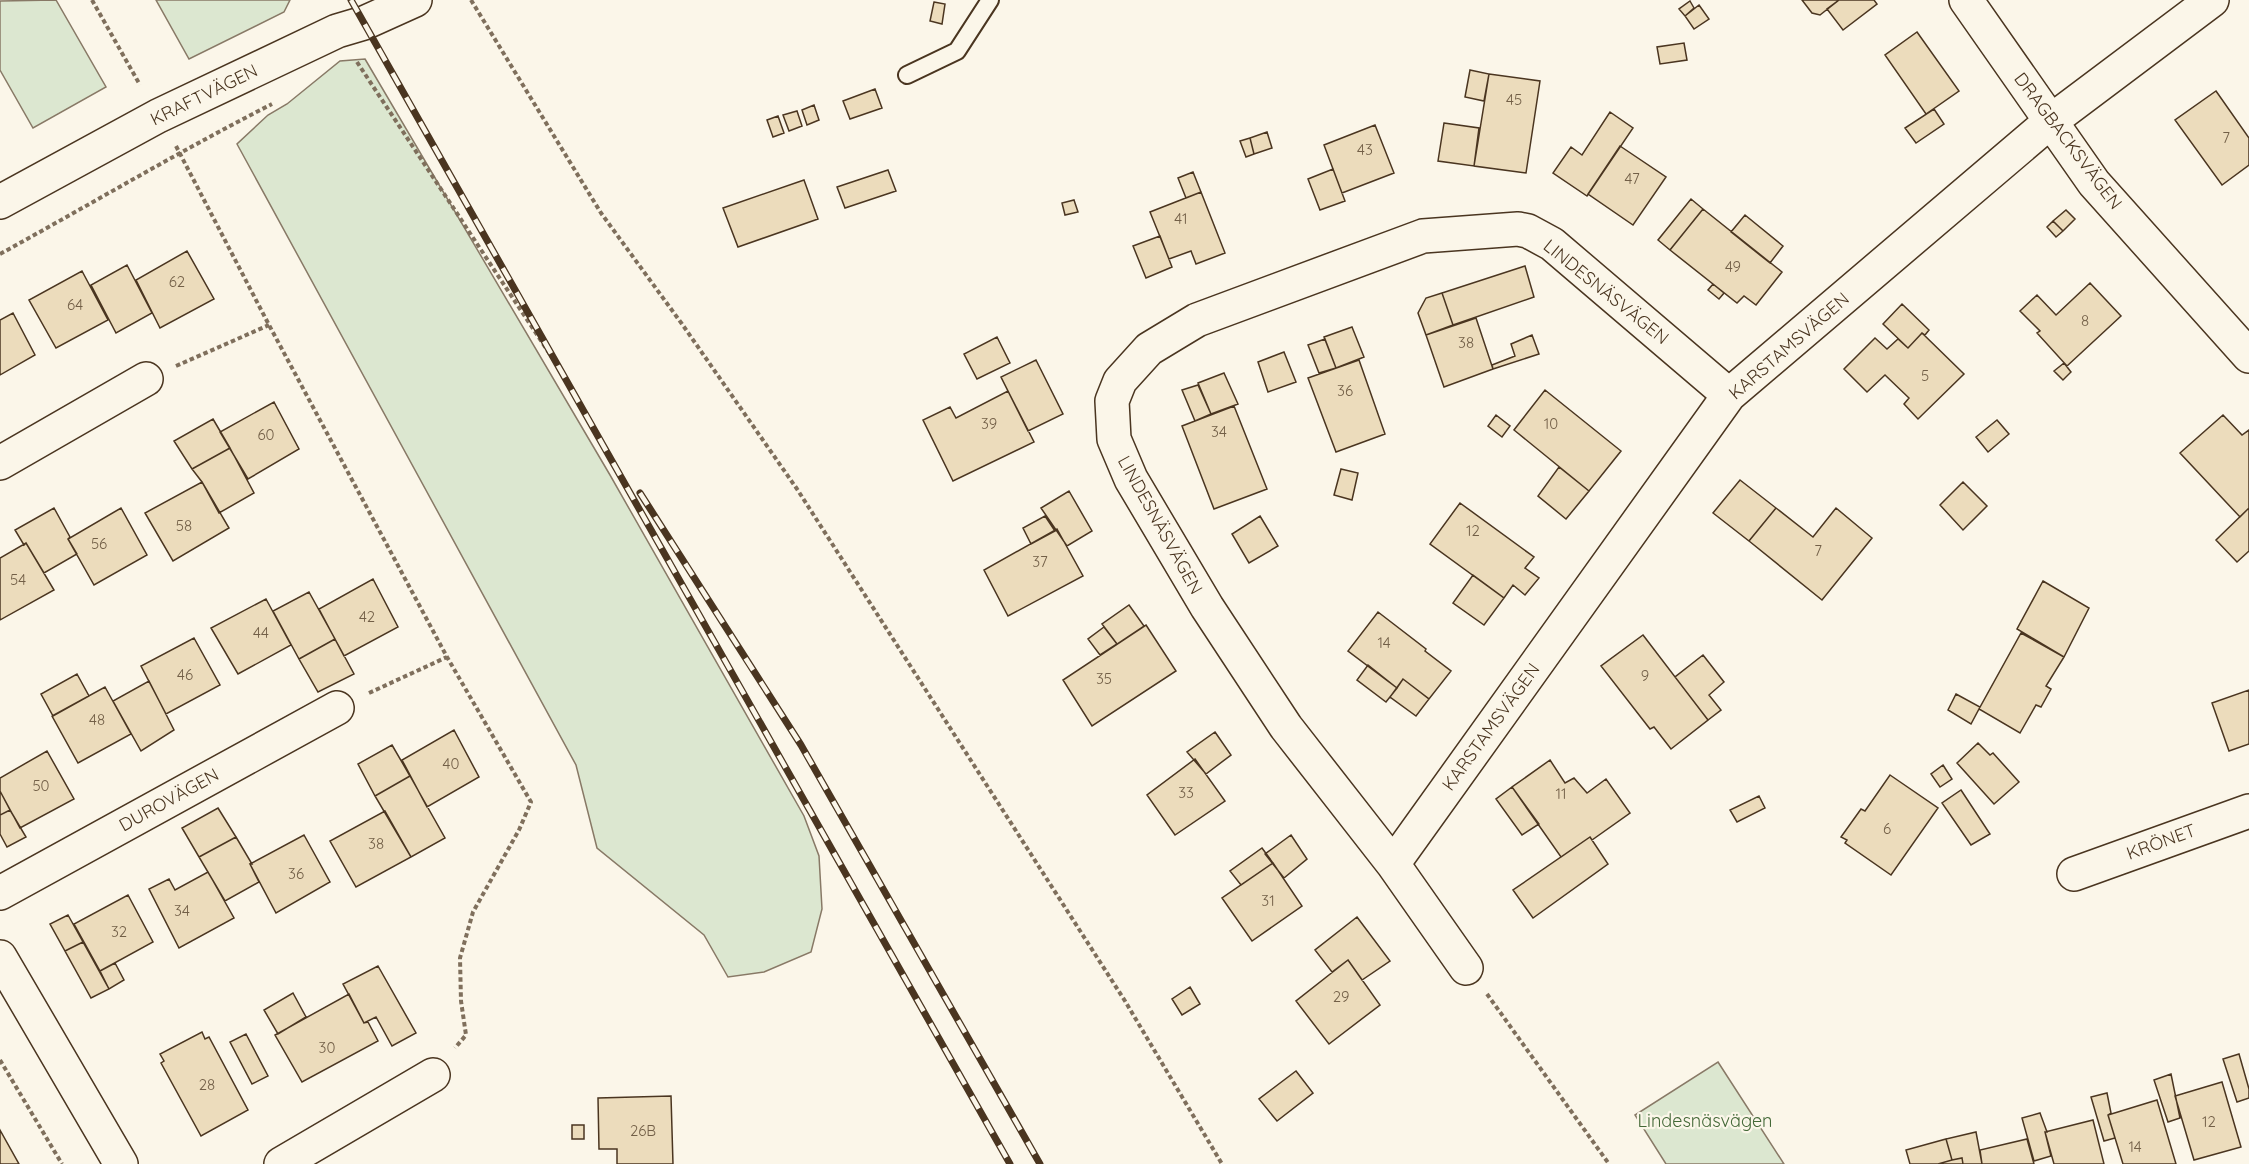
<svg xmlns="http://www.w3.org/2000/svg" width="2249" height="1164" font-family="Quicksand,sans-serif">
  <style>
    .green { fill: #dce7d0; stroke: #887966; stroke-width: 1.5 }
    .building { fill: #ecdcbc; stroke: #4a3520; stroke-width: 1.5 }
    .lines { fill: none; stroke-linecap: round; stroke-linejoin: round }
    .service-casing { stroke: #4a3520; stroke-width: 20 }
    .minor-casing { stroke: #4a3520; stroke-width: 36 }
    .path { stroke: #7f6f5c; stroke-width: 4; stroke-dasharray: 4.5 3; stroke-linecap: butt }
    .service { stroke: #fbf6e9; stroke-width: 16 }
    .minor { stroke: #fbf6e9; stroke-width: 33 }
    .rail-casing { stroke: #4a3520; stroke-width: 7 }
    .rail { stroke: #fbf6e9; stroke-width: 4.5; stroke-dasharray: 14; stroke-linecap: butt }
    .labels { text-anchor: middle; stroke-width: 4.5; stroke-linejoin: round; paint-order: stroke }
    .number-label { font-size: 15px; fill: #725f47 }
    .street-label { font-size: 18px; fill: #4a3520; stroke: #fbf6e9 }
    .park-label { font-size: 18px; fill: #436837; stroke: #fbf6e9 }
  </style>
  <rect width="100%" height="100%" fill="#fbf6e9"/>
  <path class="green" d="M56,0L106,87L33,128L0,70V1Z
    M156,0H290L284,12L189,59Z
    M365,59L610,475L804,816L819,856L822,909L811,952L764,972L728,977L704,935L597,848L576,765L237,144L268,115L287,104L340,61Z
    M1718,1062L1784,1164H1666L1635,1115Z"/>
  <path class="building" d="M1802,0H1839L1820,15L1812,13Z
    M1839,0H1874L1877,4L1843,30L1827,9Z
    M1690,1L1694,8L1685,16L1679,9Z
    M934,2L945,4L942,24L930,21Z
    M1699,5L1709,19L1694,29L1685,16Z
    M1917,32L1959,91L1926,114L1885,55Z
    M1684,43L1687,60L1660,64L1657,47Z
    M1470,70L1489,74L1484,101L1465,97Z
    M1489,74L1540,81L1526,173L1474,166Z
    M875,89L882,108L850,119L843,101Z
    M2216,91L2249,138V165L2222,185L2175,120Z
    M814,105L819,120L807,125L802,110Z
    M1934,109L1944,124L1916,143L1905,128Z
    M797,111L802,126L789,131L783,115Z
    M1610,112L1633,128L1587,196L1553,173L1571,147L1582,155Z
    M778,116L784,133L773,137L767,120Z
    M1444,123L1479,128L1474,166L1438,161Z
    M1375,125L1394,173L1342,193L1324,145Z
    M1267,132L1272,148L1254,154L1250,138Z
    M1250,138L1254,154L1246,157L1240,141Z
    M1620,146L1666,177L1633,225L1588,194Z
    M1333,169L1345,201L1320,210L1308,179Z
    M888,170L896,191L845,208L837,187Z
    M1193,172L1201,192L1186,198L1178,178Z
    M804,180L818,219L738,247L723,208Z
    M1201,192L1225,253L1196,264L1191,251L1169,259L1150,212Z
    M1691,199L1703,209L1670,250L1658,240Z
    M1074,200L1078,212L1065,215L1062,203Z
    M1703,209L1782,272L1756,305L1744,296L1737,303L1670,250Z
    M2066,210L2075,219L2063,231L2053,221Z
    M1745,215L1783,246L1770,263L1731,232Z
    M2053,221L2063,231L2056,237L2047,227Z
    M1160,236L1172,267L1146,278L1133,246Z
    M187,251L214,299L160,328L136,280Z
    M127,265L152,313L116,333L91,285Z
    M1525,266L1534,297L1453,325L1442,293Z
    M82,271L108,320L56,348L29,300Z
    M2090,283L2121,316L2067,366L2037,333L2040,331L2020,311L2037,295L2056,315Z
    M1713,284L1724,293L1719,299L1708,290Z
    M1442,293L1453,325L1426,335L1418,313L1426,298Z
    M1902,304L1929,330L1925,335L1922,333L1908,348L1883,324Z
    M13,313L35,355L0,375V320Z
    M1476,318L1493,369L1444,387L1426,335Z
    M1352,327L1364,357L1336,368L1324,337Z
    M1922,333L1964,374L1918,419L1904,404L1909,398L1885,375L1867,392L1844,369L1875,338L1887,349L1898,339L1908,348Z
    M1532,335L1539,354L1493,369L1492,365L1515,356L1511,344Z
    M997,337L1010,363L977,379L964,354Z
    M1325,339L1336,368L1319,373L1308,345Z
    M1284,352L1296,382L1268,392L1258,362Z
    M1036,360L1063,414L1028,431L1001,377Z
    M1359,360L1385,434L1336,452L1308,378Z
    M2064,363L2071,372L2063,380L2054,371Z
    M1224,373L1238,404L1211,414L1198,383Z
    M1198,385L1211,414L1195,421L1182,390Z
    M1545,390L1621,451L1589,491L1514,430Z
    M1008,391L1034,442L953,481L923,420L950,407L956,418Z
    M274,402L299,449L248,479L220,432Z
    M1234,406L1267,489L1214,509L1182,426Z
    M1496,415L1510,426L1502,437L1488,426Z
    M2223,415L2242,435L2249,430V508L2240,517L2180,453Z
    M213,419L230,448L192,469L174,441Z
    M1997,420L2009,434L1988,452L1976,437Z
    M230,448L254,493L219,513L202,482L192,469Z
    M1559,467L1589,491L1566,519L1538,496Z
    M1341,469L1358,473L1352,500L1334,495Z
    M1740,480L1776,508L1749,541L1713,513Z
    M202,482L229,528L173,561L145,513Z
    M1963,482L1987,506L1963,530L1940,505Z
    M1069,491L1092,531L1067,546L1041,508Z
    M1460,503L1534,557L1525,568L1539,578L1525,595L1513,585L1504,598L1430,544Z
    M54,508L70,537L68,539L77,554L44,573L26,543L24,545L15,530Z
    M121,508L147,555L94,585L68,539Z
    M1776,508L1813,537L1836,508L1872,538L1822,600L1749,541Z
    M2249,508V551L2237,562L2216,540Z
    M1045,516L1055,531L1031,544L1023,528Z
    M1260,516L1278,546L1249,563L1232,534Z
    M1057,529L1083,576L1008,616L984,570Z
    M26,543L54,590L0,620V558Z
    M1473,575L1504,598L1484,625L1453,603Z
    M373,579L398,627L344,656L319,609Z
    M2043,581L2089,608L2064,657L2017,629Z
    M309,592L335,639L299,659L273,611Z
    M266,599L291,645L238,674L211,628Z
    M1129,605L1144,626L1117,644L1102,624Z
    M1378,612L1426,649L1425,651L1451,671L1429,699L1403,679L1397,688L1348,651Z
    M1146,625L1176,671L1092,726L1063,680Z
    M1104,627L1117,644L1100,655L1088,639Z
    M2021,633L2064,657L2046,686L2051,689L2041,707L2036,705L2020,733L1979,709Z
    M1643,635L1708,720L1671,749L1654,727L1650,729L1601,666Z
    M194,638L220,685L166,714L141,666Z
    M335,639L354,674L318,692L299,659Z
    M1703,655L1724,682L1709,695L1721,710L1708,720L1675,677Z
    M1368,665L1397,688L1386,702L1357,680Z
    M77,674L89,696L53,716L41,694Z
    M1403,679L1429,699L1416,716L1390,697Z
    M149,681L174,730L141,751L113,701Z
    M105,687L131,734L78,763L52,716Z
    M2249,690V744L2229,751L2212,703Z
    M1956,694L1980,707L1971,724L1948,710Z
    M454,730L479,777L427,807L402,760Z
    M1215,732L1231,755L1206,774L1187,752Z
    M1978,743L1990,755L1993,753L2019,782L1994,804L1957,763Z
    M392,745L410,776L375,796L358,764Z
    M47,751L74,799L20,828L0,791V778Z
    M1195,759L1225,801L1175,835L1147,795Z
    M1550,760L1565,783L1574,778L1587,793L1606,779L1630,813L1592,840L1590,837L1561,857L1512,787Z
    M1943,765L1952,779L1940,787L1931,774Z
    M1890,775L1938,808L1891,875L1845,843L1847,840L1841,837L1861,809L1865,811Z
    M410,776L445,838L411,857L375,796Z
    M1512,787L1539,824L1522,835L1496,799Z
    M1961,790L1990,834L1971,845L1942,803Z
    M0,791L10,810L0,815Z
    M1759,796L1765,808L1737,822L1730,810Z
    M218,808L236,837L199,857L182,828Z
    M10,810L26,837L7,847L0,834V815Z
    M385,811L411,857L356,887L330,841Z
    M304,835L330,882L276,913L250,864Z
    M1291,835L1307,859L1284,878L1265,854Z
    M236,837L252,864H250L259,882L225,901L199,857Z
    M1590,837L1608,864L1533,918L1513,890Z
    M1262,848L1273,863L1241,885L1230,871Z
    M1273,863L1302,906L1252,941L1222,898Z
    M208,872L234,918L179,948L149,889L169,879L175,890Z
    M128,895L153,942L100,971L74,924Z
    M68,915L83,942L65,951L50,924Z
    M1357,917L1390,961L1362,980L1348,960L1332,972L1315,950Z
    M83,942L109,989L91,998L65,951Z
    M1348,960L1380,1005L1329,1044L1296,1001Z
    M115,963L124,980L109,989L100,971Z
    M378,966L416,1033L392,1046L376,1017L364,1023L343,984Z
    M1190,987L1200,1004L1182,1015L1172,999Z
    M293,993L306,1017L278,1034L264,1010Z
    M349,994L364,1023L368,1022L378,1041L302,1082L275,1035Z
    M202,1032L205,1039L209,1037L248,1110L201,1136L161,1063L164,1061L160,1054Z
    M246,1034L268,1076L252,1084L230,1042Z
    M2239,1054L2249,1089V1098L2237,1102L2223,1059Z
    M1296,1071L1313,1093L1277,1121L1259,1099Z
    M2171,1074L2180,1118L2168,1122L2154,1080Z
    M2222,1082L2241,1147L2194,1160L2175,1096Z
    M2107,1093L2111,1113L2108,1115L2115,1138L2104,1141L2091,1097Z
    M671,1096L673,1164H617V1149H599L598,1098Z
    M2157,1100L2176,1164H2123L2108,1115Z
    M2040,1113L2047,1132H2045L2051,1156L2034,1161L2022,1118Z
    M2093,1120L2104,1164H2054L2045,1132Z
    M572,1125H584V1139H572Z
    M0,1130L19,1164H0Z
    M1976,1132L1982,1164H1963L1962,1158L1952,1160L1946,1139Z
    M1946,1139L1952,1160L1938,1164H1910L1906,1150Z
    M2027,1139L2034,1164H1982L1980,1150Z
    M1962,1158L1963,1164H1938L1952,1160Z"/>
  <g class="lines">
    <defs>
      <path id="service" d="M907,75L957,51L990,0"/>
      <path id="minor" d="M1966,0L2094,183L2249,356
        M0,202L158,116L337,31L364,23L415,0
        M0,463L146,379
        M1393,864L1729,395L2051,121L2212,0
        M2074,874L2249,811
        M0,893L337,708
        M0,957L121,1164
        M1466,968L1393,864L1286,727L1207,607L1131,479L1114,439L1112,401L1120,381L1149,349L1197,320L1423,236L1518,229L1528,231L1552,244L1729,395
        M281,1164L433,1075"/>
    </defs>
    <use href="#service" class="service-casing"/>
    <use href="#minor" class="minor-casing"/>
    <path class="path" d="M92,0L140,85
      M471,0L601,213L682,324L797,489L1125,1001L1222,1164
      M357,62L563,374
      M176,146L269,325L447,657L531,802L519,830L473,912L460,958L461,1001L466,1035L455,1048
      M0,254C91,204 180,151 272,104
      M176,366L269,325
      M369,693L447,657
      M1487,994L1609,1164
      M0,1060L62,1164"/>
    <use href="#service" class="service"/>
    <use href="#minor" class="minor"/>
    <defs>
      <path id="rail" d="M351,0L1010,1164
        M640,493L801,745L1040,1164"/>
    </defs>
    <use href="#rail" class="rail-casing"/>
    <use href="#rail" class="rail"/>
  </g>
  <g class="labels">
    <g class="number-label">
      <text x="1514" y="105">45</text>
      <text x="2226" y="143">7</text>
      <text x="1365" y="155">43</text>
      <text x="1632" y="184">47</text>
      <text x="1181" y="224">41</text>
      <text x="1733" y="272">49</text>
      <text x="177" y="287">62</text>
      <text x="75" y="310">64</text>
      <text x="2085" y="326">8</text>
      <text x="1466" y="348">38</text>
      <text x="1925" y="381">5</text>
      <text x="1345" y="396">36</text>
      <text x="989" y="429">39</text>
      <text x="1551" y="429">10</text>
      <text x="1219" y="437">34</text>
      <text x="266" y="440">60</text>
      <text x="184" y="531">58</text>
      <text x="1473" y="536">12</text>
      <text x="99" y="549">56</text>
      <text x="1818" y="556">7</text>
      <text x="1040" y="567">37</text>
      <text x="18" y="585">54</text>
      <text x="367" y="622">42</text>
      <text x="261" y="638">44</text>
      <text x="1384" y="648">14</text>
      <text x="185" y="680">46</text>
      <text x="1645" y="681">9</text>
      <text x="1104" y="684">35</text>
      <text x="97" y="725">48</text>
      <text x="451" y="769">40</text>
      <text x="41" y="791">50</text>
      <text x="1186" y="798">33</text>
      <text x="1561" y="799">11</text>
      <text x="1887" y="834">6</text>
      <text x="376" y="849">38</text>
      <text x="296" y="879">36</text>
      <text x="1268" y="906">31</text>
      <text x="182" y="916">34</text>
      <text x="119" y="937">32</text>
      <text x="1341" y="1002">29</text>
      <text x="327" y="1053">30</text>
      <text x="207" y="1090">28</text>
      <text x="2209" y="1127">12</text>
      <text x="643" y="1136">26B</text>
      <text x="2135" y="1152">14</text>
    </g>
    <g class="street-label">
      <text transform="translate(204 95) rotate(-26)" y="6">KRAFTVÄGEN</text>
      <text transform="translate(2068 141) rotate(53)" y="6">DRAGBACKSVÄGEN</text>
      <text transform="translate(1606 292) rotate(39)" y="6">LINDESNÄSVÄGEN</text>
      <text transform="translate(1789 346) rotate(-41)" y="6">KARSTAMSVÄGEN</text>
      <text transform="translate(1160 525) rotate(61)" y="6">LINDESNÄSVÄGEN</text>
      <text transform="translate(1491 727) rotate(-54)" y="6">KARSTAMSVÄGEN</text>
      <text transform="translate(169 800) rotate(-29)" y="6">DUROVÄGEN</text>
      <text transform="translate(2161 842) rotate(-20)" y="6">KRÖNET</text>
    </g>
    <g class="park-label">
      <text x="1705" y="1127">Lindesnäsvägen</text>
    </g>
  </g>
</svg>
